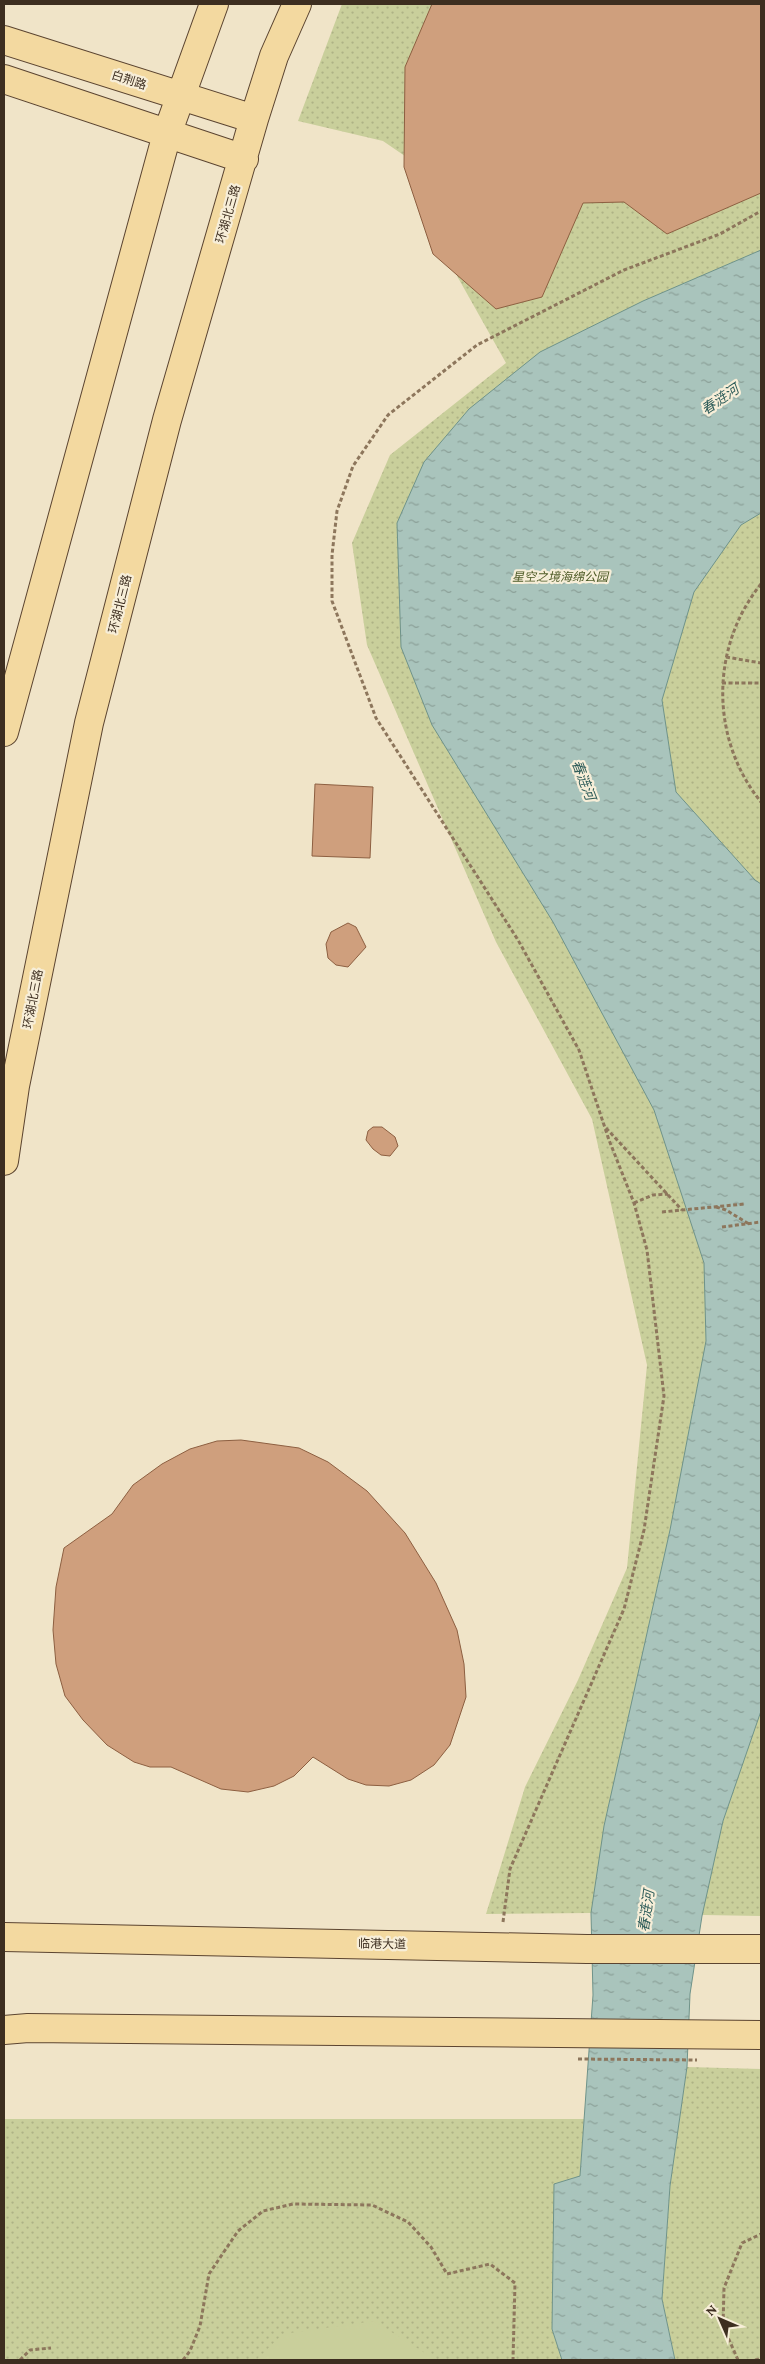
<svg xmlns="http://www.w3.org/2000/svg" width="765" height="2364" font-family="'Crimson Pro','Noto Sans SC',serif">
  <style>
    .park { fill: url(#park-dots) }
    .garden { fill: #c9cf9b }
    .water { fill: url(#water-ripples); stroke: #6f938a }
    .building { fill: #cf9f7d; stroke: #8d5f41 }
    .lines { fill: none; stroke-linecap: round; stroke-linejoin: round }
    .major-casing { stroke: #5b4430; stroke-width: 30 }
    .path { stroke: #8d765c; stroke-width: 3; stroke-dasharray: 4 2.5; stroke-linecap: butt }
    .major { stroke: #f3d9a0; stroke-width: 28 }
    .labels { text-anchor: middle; stroke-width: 4.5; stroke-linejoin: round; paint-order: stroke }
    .street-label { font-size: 12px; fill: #3d2e20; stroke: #f7eed8 }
    .park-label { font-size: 12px; font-style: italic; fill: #4d5a26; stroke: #f7eed8 }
    .water-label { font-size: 14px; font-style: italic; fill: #2f5d5a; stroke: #f7eed8 }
  </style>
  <defs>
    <pattern id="park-dots" width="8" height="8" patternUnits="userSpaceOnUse" patternTransform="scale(1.25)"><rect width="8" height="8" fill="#c9cf9b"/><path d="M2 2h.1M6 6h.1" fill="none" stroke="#aeb285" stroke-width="1.8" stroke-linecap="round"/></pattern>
    <pattern id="water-ripples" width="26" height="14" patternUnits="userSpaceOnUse" patternTransform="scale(1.25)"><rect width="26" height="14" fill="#a9c4bc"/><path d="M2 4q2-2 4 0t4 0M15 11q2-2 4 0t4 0" fill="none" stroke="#8ba098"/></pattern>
  </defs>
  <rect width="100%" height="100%" fill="#f0e4c8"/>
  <path class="park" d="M342,4H761V1916L591,1913L486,1914L525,1787L578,1680L627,1568L647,1365L592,1119L496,942L367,645L352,543L390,455L506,363L452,267L450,187L383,141L298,121Z
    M687,2067L761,2069V2360H675L662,2299L670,2186Z
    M4,2119H584L580,2176L552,2329L562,2360H4Z"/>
  <path class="garden" d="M374,2321L436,2360H256L283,2334Z"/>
  <path class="water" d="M761,250V513L741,525L694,592L662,700L676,792L755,880L761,884V1711L723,1821L702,1916L690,1994L687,2067L670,2186L662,2299L675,2360H562L552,2329L554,2184L580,2176L593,1995L591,1913L604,1826L670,1530L706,1341L704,1263L654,1110L553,922L432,725L401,647L397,523L424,462L469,409L540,352L643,301Z"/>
  <path class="building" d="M432,4H761V193L667,234L624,202L583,203L542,297L496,309L433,254L404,167L405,67Z
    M315,784L373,787L370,858L312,856Z
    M348,923L356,927L366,947L348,967L336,965L328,958L326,944L331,932Z
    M373,1127H382L395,1137L398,1146L390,1156L381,1155L373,1149L366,1140L368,1131Z
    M241,1440L299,1448L328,1462L367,1491L405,1533L436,1583L457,1630L464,1664L466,1697L450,1745L434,1765L411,1780L389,1786L366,1785L348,1779L313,1757L294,1776L274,1786L248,1792L221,1789L171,1767H150L134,1762L107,1745L83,1720L65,1696L56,1664L53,1630L56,1587L64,1548L112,1514L133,1485L162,1464L190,1449L217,1441Z"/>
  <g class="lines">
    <defs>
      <path id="major" d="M4,40L254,119
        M4,79L244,159
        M4,732L167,134L214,4
        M4,1161L15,1086L89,723L167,420L254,119L274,56L297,4
        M4,1937L587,1949H761
        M4,2030L28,2028L761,2035"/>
    </defs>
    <use href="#major" class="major-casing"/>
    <path class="path" d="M761,584C710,647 710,739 761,802
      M726,657L761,663
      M722,683H761
      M606,1128L682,1210
      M634,1203L653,1195L668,1194
      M716,1207L726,1210L749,1224
      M662,1212L744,1204
      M722,1227L761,1222
      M503,1922L510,1869L624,1609L644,1530L664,1396L647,1250L634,1203L609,1140L579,1050L518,940L376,718L332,601V555L337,511L353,466L388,415L477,345L624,270L720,234L761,211
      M578,2059L697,2060
      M20,2360L30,2350L51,2348
      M183,2360L190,2351L200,2326L209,2274L238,2231L263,2211L293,2204L372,2205L408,2222L431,2247L447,2274L490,2264L515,2283L513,2360
      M738,2360L723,2326L724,2288L742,2243L761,2234
      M755,2360L761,2359"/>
    <use href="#major" class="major"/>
  </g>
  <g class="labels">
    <g class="street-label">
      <text transform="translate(129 80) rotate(18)" y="4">白荆路</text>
      <text transform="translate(228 214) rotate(-74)" y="4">环湖北三路</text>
      <text transform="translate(120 604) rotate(-76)" y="4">环湖北三路</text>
      <text transform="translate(33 999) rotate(-79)" y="4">环湖北三路</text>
      <text transform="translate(382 1944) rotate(1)" y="4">临港大道</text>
    </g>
    <g class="park-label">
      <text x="560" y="581">星空之境海绵公园</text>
    </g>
    <g class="water-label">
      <text transform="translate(720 399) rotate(-34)" y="5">春涟河</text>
      <text transform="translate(584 780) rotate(69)" y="5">春涟河</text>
      <text transform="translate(646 1911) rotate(-82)" y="5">春涟河</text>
    </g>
  </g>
  <rect width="765" height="2364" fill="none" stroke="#3d2e20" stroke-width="10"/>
  <g transform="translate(720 2319) rotate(315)" stroke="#f7eed8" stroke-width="4" paint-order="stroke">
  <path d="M0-4L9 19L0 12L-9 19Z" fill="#3d2e20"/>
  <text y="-8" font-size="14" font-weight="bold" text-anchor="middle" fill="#3d2e20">N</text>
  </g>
</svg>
